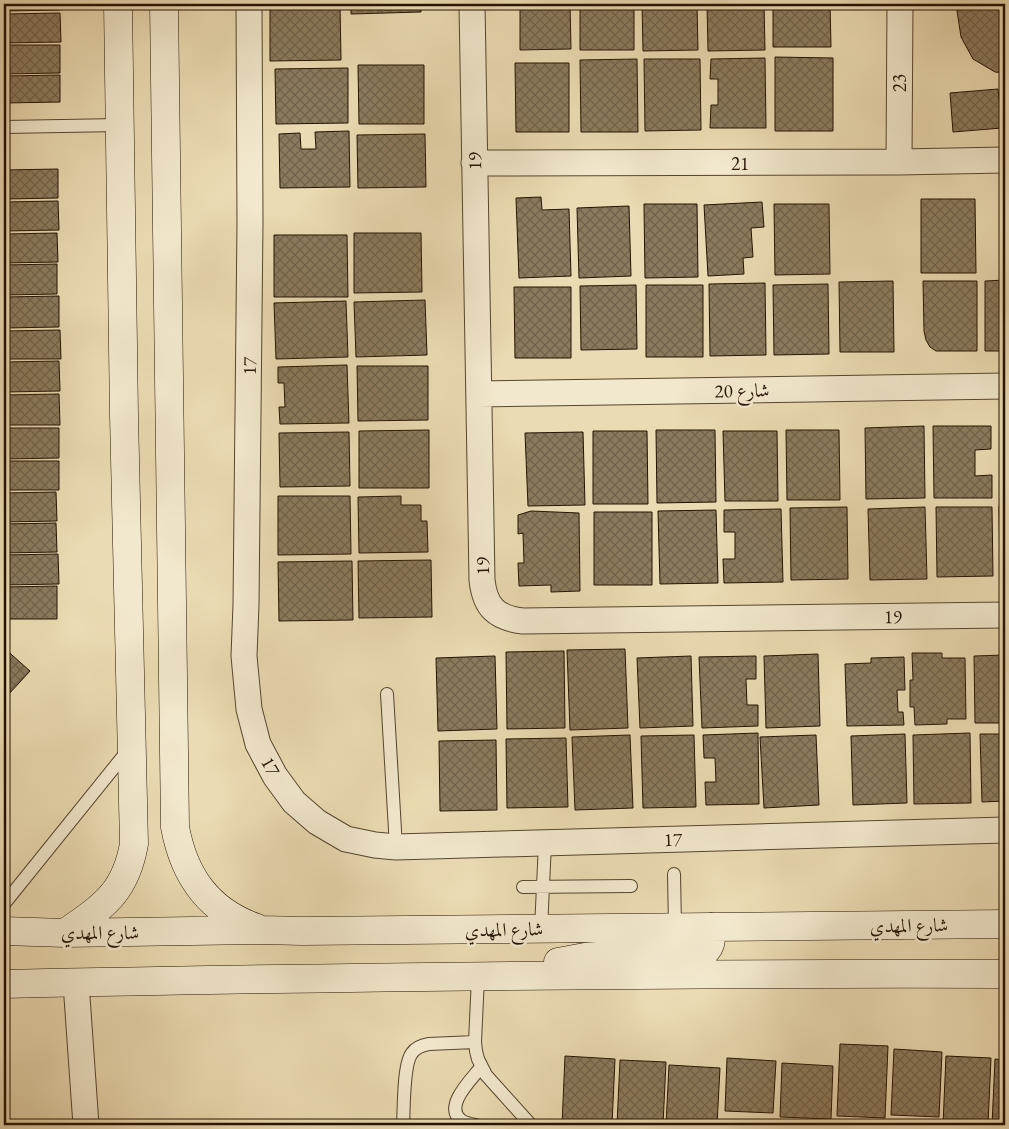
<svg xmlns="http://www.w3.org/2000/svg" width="1009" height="1129" font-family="'EB Garamond',Amiri,serif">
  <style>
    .building { fill: url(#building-cross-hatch); stroke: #241204 }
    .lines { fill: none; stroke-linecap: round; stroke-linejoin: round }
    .lane-casing { stroke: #564430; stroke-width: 14 }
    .street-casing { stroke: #564430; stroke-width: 27 }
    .secondary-casing { stroke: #241204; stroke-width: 29 }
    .lane { stroke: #f2e8cd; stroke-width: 12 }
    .street { stroke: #f2e8cd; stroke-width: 25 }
    .secondary { stroke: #f2e8cd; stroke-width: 28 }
    .labels { text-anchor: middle; stroke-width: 5; stroke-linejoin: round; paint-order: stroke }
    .street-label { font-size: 19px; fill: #241204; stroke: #f2e8cd }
  </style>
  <defs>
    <pattern id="building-cross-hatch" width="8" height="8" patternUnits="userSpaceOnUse" patternTransform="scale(1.25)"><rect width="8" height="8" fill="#8b7b5e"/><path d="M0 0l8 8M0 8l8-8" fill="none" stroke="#71634b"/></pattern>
  </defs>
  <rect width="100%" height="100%" fill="#ebdbb2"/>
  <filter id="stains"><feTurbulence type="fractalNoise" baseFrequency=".004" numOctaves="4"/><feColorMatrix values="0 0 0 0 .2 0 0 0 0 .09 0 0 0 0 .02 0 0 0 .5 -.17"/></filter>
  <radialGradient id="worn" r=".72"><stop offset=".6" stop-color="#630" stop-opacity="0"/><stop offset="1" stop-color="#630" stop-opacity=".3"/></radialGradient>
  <path class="building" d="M4,4H60V10L4,11Z
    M351,4H421V12L351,14Z
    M520,4H570L571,49L520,50Z
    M580,4H634V50H580Z
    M642,4H697L698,50L643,51Z
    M707,4H764L765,50L708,51Z
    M773,4H830L831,47H773Z
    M956,4H1005V73L995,72L973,59L961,37Z
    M270,5H340L341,60L270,61Z
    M60,13L61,42L4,43V14Z
    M4,45H60V73L4,74Z
    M775,57L833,58V131H775Z
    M765,58L766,128H710L711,105H718V79H710L711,59Z
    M637,59L638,132H581L580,60Z
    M644,59H700L701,130L645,131Z
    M515,63H569V132H516Z
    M358,65H424V124H359Z
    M348,68V123L276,124L275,69Z
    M60,75V102L4,103V76Z
    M998,89L1002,128L953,132L950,93Z
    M349,131L350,187L280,188L279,134L300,133L301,149H316L315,132Z
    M425,134L426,187L358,188L357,135Z
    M58,169V198L4,199V170Z
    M541,197L542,210L569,209L571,276L519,278L516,198Z
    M921,199H975L976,273H921Z
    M58,201L59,230L4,231V202Z
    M762,202L764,227L751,228L753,257L743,258L744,274L708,276L704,205Z
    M644,204H697L698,277L645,278Z
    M774,204H829L830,274L775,275Z
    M629,206L631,276L579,278L577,208Z
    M57,233L58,262L4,263V234Z
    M354,233H421L422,292L354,293Z
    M274,235H347L348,297H274Z
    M57,264V294L4,295V265Z
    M1005,280V351H985V281Z
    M893,281L894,352H840L839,282Z
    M923,281H977V351H936L930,347L926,340L924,331Z
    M765,283L766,355L710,356L709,284Z
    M828,284L829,354L774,355L773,285Z
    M636,285L637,349L581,350L580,286Z
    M646,285H703V357H646Z
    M514,287H571V358H515Z
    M59,296V327L4,328V297Z
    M425,300L427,355L356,357L354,302Z
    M346,301L348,357L276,359L274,303Z
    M60,330L61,359H4V331Z
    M59,361L60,391L4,392V362Z
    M347,365L349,423L280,424L279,407H285L284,383H278V367Z
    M357,366H428V420L358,421Z
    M59,394L60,425H4V395Z
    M1000,419H1005V492H1001Z
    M924,426L925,498L866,499L865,428Z
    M933,426H991V449L975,450V476L992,475V498H934Z
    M4,428H59V458L4,459Z
    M429,430V488H359V431Z
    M656,430H715L716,502L657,503Z
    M786,430H839L840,500H787Z
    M593,431H647L648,504H593Z
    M723,431H777L778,501H725Z
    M349,432L350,486L280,487L279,433Z
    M583,432L585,505L528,506L525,433Z
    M4,461H59V490H4Z
    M56,492L57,521L4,522V493Z
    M278,496H350L351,554L278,555Z
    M401,496V505H421V521H427L428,552L359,553L358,497Z
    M999,506H1005V578H1000Z
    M847,507L848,579L791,580L790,508Z
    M925,507L927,579L870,580L868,509Z
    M936,507H992L993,576L937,577Z
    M781,509L783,582L724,583L723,559H735V532H724V510Z
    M716,510L718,583L660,584L658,511Z
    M531,511L579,513L580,591L551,592V585L519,586L518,563H524L523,533L518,534V515Z
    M594,512H652V585H594Z
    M56,523L57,552L4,553V524Z
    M58,554L59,584L4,585V555Z
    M431,560L432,617L359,618L358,561Z
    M352,561L353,620L279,621L278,562Z
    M57,586V619H4V587Z
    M4,648L30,671L8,695L4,691Z
    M625,649L628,728L570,730L567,650Z
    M564,651L565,728L507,729L506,652Z
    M912,653H942V658H965L966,719H947V724L915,725L914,707H910V680H913Z
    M818,654L820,726L766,728L764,656Z
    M1005,655V723H975L974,656Z
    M495,656L497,729L438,731L436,658Z
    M691,656L693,726L640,728L637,658Z
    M756,656V679H746L747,705H758V726L702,728L699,657Z
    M904,657L905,690H897L898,712H903L904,725L847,726L845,664L871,663V658Z
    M758,733L759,804L706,805L705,782H716L715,758H704L703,735Z
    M970,733L971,803L914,804L913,735Z
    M905,734L907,803L853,805L851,736Z
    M980,734H1005V801L982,802Z
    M630,735L633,808L575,810L572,737Z
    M694,735L696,807L643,808L641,736Z
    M816,735L819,805L764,808L760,737Z
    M566,738L568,807L507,808L506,739Z
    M496,740L497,810L440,811L439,741Z
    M840,1044L888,1046L885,1118L837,1116Z
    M894,1049L942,1052L939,1117L891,1115Z
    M565,1056L615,1059L612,1125H562Z
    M946,1056L991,1058L988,1125H943Z
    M727,1058L776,1061L773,1113L725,1111Z
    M995,1059L1005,1060V1125H992Z
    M620,1060L666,1062L663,1125H617Z
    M782,1063L833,1066L831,1119L780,1117Z
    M669,1065L720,1068L717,1125H666Z"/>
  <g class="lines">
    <defs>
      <path id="lane" d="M4,127L120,125
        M387,694L396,847
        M674,874L675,927
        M523,887L631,886
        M4,904L129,749
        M541,929L545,843
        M478,977L475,1042L476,1051L478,1059L486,1075L531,1125
        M403,1125C404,1110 403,1064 412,1053C416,1047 423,1045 429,1044L475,1042
        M476,1125C471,1124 465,1123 461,1120C443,1106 472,1079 481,1067"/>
      <path id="street" d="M249,4L250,222L246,605L244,656L249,709L258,744L275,776L294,802L317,822L346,839L375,845L396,847L1005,830
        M472,4L482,580C485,607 496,618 523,621L1005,615
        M899,162L900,4
        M474,163L899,162L1005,160
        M479,394L1005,386
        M76,983L86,1125"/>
      <path id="secondary" d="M164,4L175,827C184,876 208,911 257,928
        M4,931L65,933L263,930L302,931L1005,924
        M65,933C103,906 125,894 134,844L124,415L118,4
        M558,962L585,957L601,956L701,954C713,948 711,938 711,927
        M4,984C338,977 671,973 1005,974"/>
    </defs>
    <use href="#lane" class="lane-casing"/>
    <use href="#street" class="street-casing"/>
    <use href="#secondary" class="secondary-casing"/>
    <use href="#lane" class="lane"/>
    <use href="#street" class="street"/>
    <use href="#secondary" class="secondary"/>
  </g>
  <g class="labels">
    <g class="street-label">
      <text transform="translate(899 83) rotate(-90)" y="7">23</text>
      <text transform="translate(474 161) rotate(-91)" y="7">19</text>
      <text x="740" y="170">21</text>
      <text transform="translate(249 366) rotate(-89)" y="7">17</text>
      <text transform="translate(742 390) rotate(-1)" y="7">شارع 20</text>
      <text transform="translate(482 566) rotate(-92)" y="7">19</text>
      <text transform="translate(893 616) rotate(-1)" y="7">19</text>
      <text transform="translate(271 766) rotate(60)" y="7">17</text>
      <text transform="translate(673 839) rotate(-2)" y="7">17</text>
      <text transform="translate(909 925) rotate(-1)" y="7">شارع المهدي</text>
      <text transform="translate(504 929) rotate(-1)" y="7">شارع المهدي</text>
      <text x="100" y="939">شارع المهدي</text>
    </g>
  </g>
  <rect width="1009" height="1129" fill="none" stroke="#ebdbb2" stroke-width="20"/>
  <rect x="5" y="5" width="999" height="1119" fill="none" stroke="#241204" stroke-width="2.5"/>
  <rect x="10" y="10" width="989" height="1109" fill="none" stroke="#241204"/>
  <rect width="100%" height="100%" filter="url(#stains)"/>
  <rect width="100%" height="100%" fill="url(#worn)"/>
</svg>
